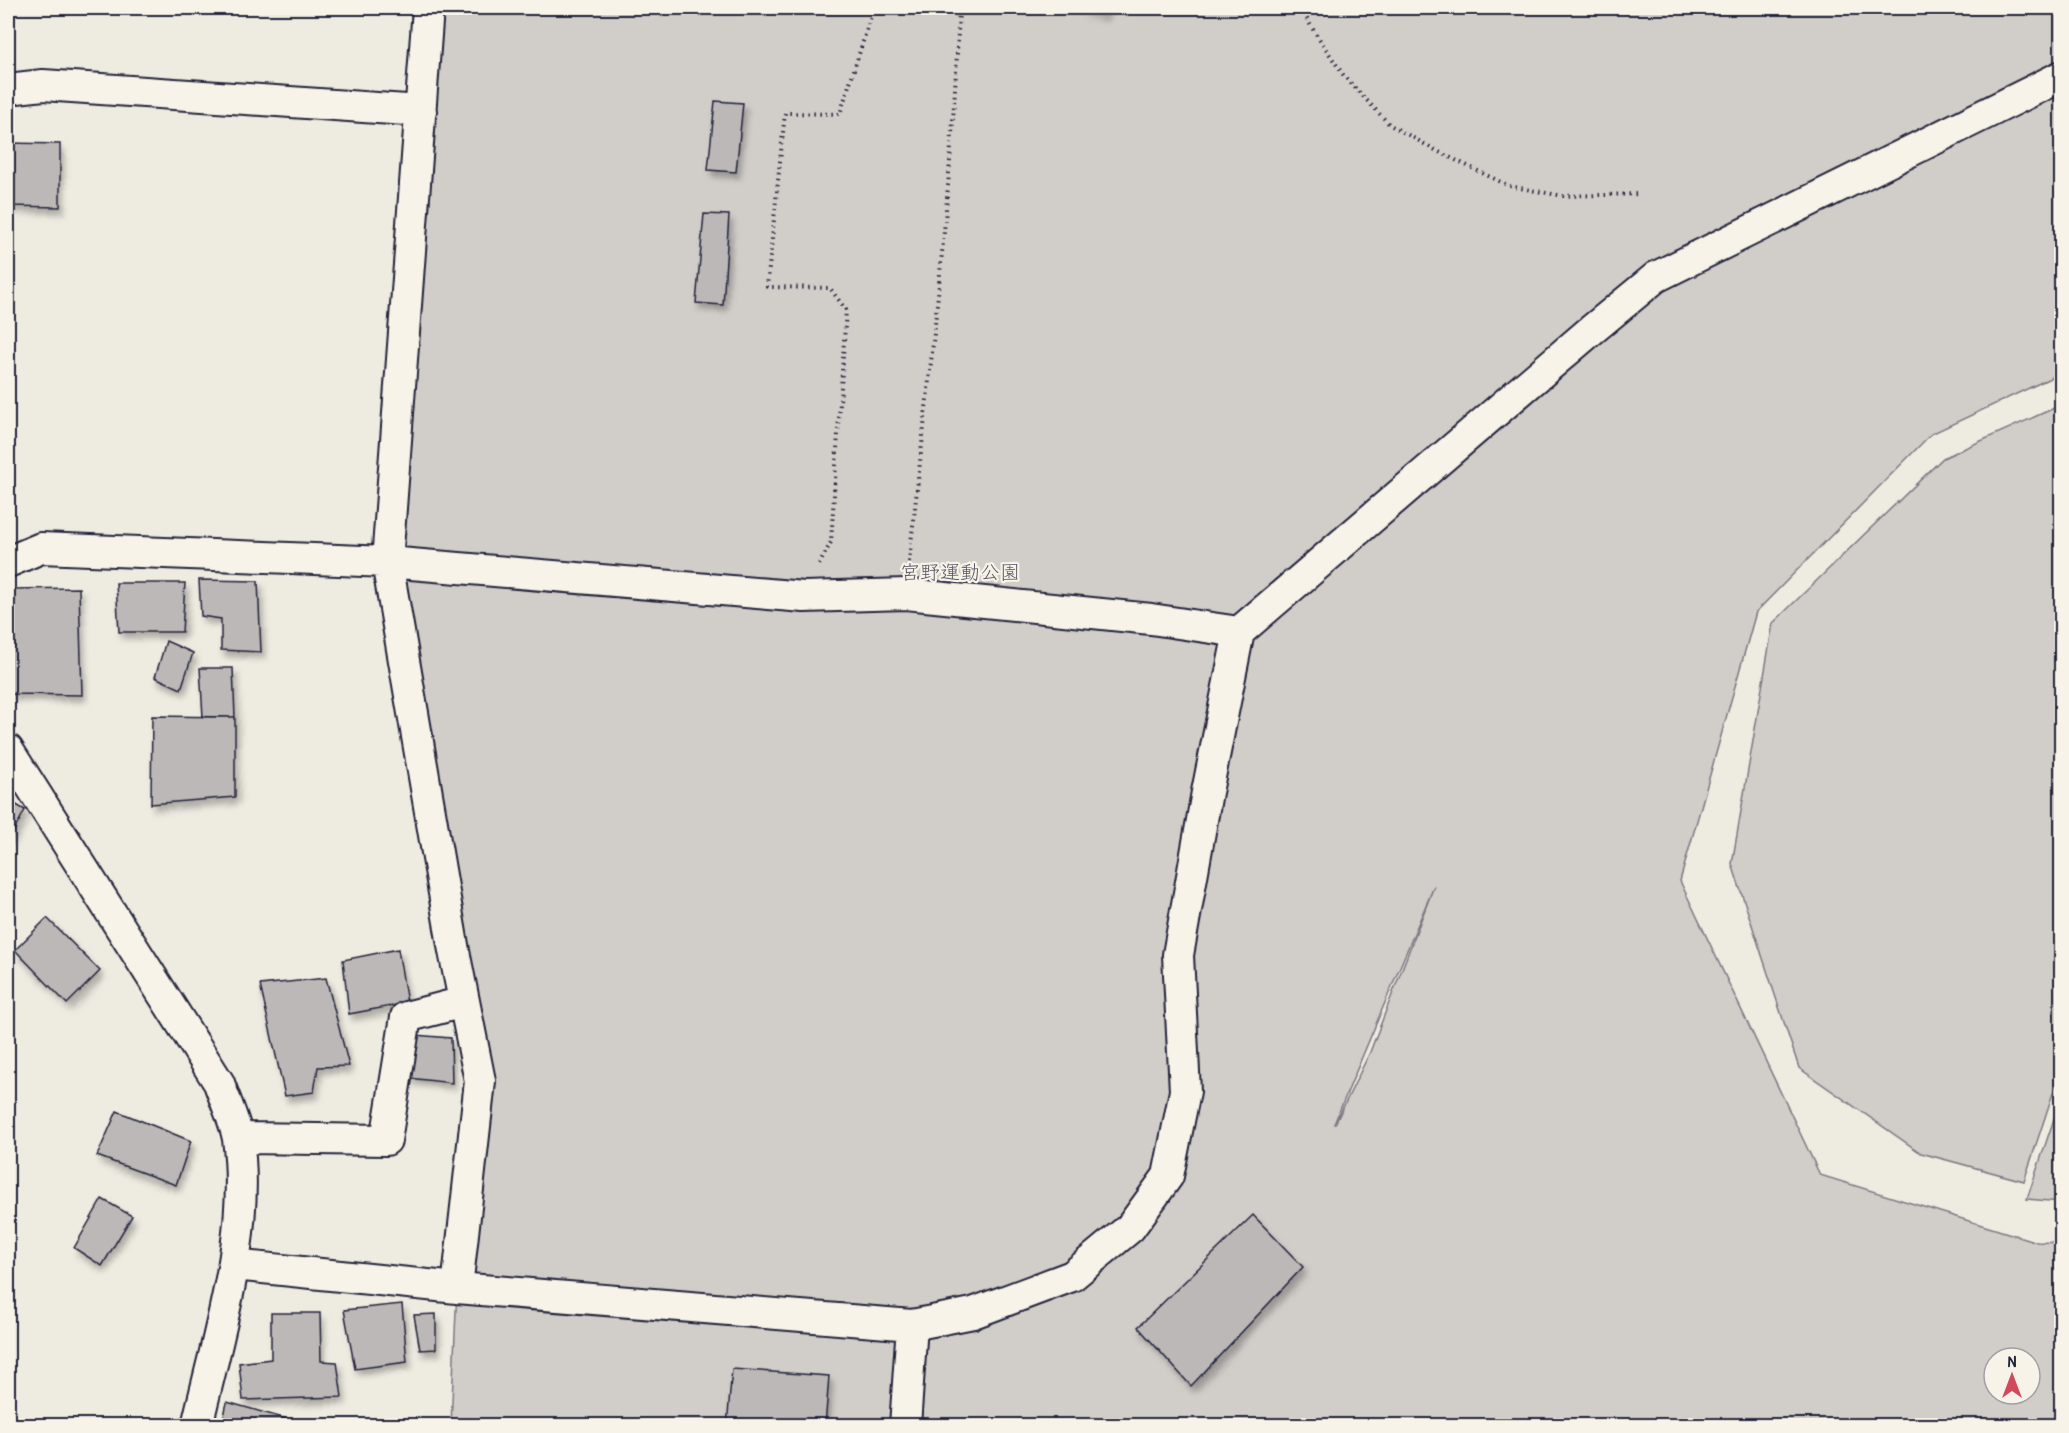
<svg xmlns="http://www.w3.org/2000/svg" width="2069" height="1433" font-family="'Patrick Hand','Klee One',sans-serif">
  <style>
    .green { fill: #d1cdc9; stroke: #7a7882; stroke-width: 1.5; fill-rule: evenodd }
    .building { fill: #bbb8b7; stroke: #22223b; stroke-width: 1.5; filter: url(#shadow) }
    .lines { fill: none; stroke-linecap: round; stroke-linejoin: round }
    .minor-casing { stroke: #22223b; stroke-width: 34 }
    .path { stroke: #22223b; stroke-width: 4; stroke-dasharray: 1.5 4.5; stroke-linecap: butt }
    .minor { stroke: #f7f3e8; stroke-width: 30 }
    .labels { text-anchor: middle; stroke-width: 4.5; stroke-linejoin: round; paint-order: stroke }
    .park-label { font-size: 20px; fill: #575566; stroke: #f7f3e8 }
  </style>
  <defs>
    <filter id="shadow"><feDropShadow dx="3.5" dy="6" stdDeviation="3" flood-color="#0004"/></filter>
  </defs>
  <rect width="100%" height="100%" fill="#eeebe1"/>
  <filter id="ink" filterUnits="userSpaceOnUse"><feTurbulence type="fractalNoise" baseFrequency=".0167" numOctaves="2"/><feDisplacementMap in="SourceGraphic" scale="12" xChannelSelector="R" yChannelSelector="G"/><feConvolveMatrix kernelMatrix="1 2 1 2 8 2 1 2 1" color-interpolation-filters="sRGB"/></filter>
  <g filter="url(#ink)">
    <path class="green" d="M428,8H2061V373L1931,434L1756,612L1680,881L1820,1175L2037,1242L2061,1243V1425H451L457,1288L480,1081L387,562ZM1434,886L1370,1052L1335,1124H1334ZM1994,1358H2030V1394H1994Z
      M2061,405L2062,1066L2024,1181L1921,1153L1799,1068L1732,864L1773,623L1943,458Z
      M2061,1098V1202L2027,1199Z"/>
    <path class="building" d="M1080,8H1106L1105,14Z
      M715,101L743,103L736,172L708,170Z
      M8,143L60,144V207L8,206Z
      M704,214L729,215L723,305L696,303Z
      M199,580L258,581L261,652L221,650V619L201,616Z
      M116,583H185L182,632H119Z
      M79,588L82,695L10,694L11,589Z
      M166,641L193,653L181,689L155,677Z
      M200,668H233L235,717H203Z
      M152,716L235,717V797L151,804Z
      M8,800L25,810L8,842Z
      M47,918L100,971L67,1004L15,950Z
      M398,949L407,1003L349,1014L343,960Z
      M326,978L349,1066L318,1067L314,1092L285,1096L260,985Z
      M414,1035L451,1038L452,1083L409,1078Z
      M117,1111L191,1141L176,1185L97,1156Z
      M102,1199L132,1216L102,1266L74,1248Z
      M1253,1215L1303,1267L1191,1386L1138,1327Z
      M402,1304L407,1362L355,1369L344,1310Z
      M271,1313H320L321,1361L337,1362L342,1397L243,1400L239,1363L271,1359Z
      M436,1314V1349L420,1350L414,1315Z
      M732,1369L829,1376L825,1426H727Z
      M227,1402L311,1426H222Z"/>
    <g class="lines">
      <defs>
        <path id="minor" d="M428,8L387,562L454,951L480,1081L457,1288
          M8,89L43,85L421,111
          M8,562L41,548L387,562L804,597L906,594L1151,619L1239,632
          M8,750L219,1083C225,1101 235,1121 238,1139C251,1232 218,1335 197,1426
          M238,1138L386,1140L406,1017L464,1002
          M234,1265L457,1288L912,1325L973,1313L1072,1276L1130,1228L1168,1176L1185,1091L1178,955L1207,792L1239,632L1588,333L1656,277L2062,76
          M905,1426L912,1325"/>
      </defs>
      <use href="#minor" class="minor-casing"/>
      <path class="path" d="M1301,8L1312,28L1344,76L1390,125L1439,152L1509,186L1563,196L1640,194
        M909,562C929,378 952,193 959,8
        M819,565L831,542L846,310L830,288L767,287L785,113L840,114L872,13L885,8"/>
      <use href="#minor" class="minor"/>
    </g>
  </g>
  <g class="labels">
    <g class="park-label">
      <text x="960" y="579">宮野運動公園</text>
    </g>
  </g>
  <rect width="2069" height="1433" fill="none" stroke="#f7f3e8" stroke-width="30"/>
  <rect x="15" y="15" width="2039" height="1403" fill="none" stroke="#22223b" stroke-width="2" filter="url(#ink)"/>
  <g transform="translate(2012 1376)"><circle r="28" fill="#f7f3e8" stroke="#a29fa3" stroke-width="1.5"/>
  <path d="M0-4.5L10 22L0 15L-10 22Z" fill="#d1495b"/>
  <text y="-9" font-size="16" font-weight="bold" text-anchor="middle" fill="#22223b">N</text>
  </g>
</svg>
